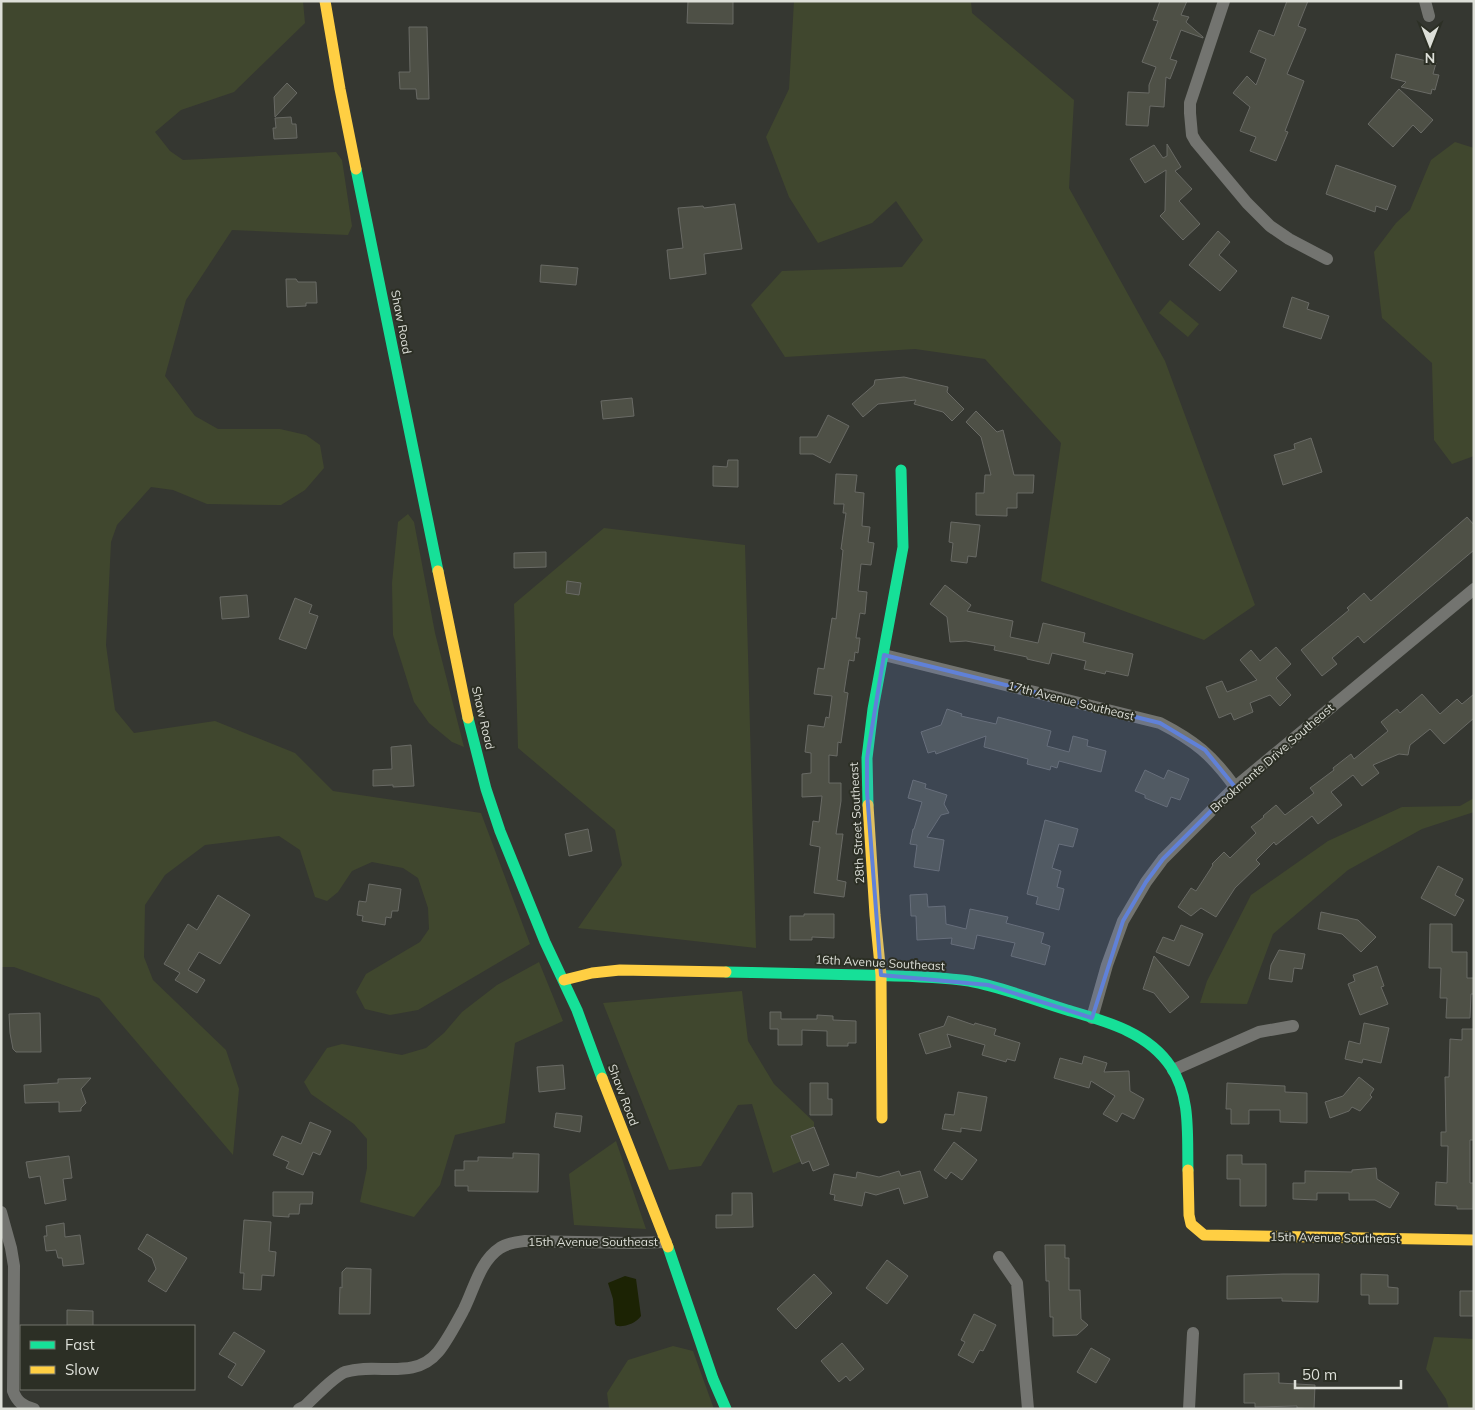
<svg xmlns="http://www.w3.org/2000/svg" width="1475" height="1410" font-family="Mulish,sans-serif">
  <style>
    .green { fill: #40472e }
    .water { fill: #1c2304 }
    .building { fill: #4e5046; stroke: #696a65 }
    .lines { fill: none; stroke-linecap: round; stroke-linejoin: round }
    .street { stroke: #737470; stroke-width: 12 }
    .fast { stroke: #16e098; stroke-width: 11 }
    .slow { stroke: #ffcf43; stroke-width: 11 }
    .marked { fill: #6081d8; fill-opacity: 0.2; stroke: #6081d8; stroke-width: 4; stroke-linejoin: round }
    .labels { text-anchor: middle; stroke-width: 4; stroke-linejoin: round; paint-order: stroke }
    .street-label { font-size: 12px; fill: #dddfd8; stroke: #2c2f25 }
  </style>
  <rect width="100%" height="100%" fill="#353731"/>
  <path class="green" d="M1,1H303L305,23L234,92L181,110L155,132L170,151L183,160L336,152L342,160L352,226L348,235L232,230L186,300L165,376L195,416L218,429H280L306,435L320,445L324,468L305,490L281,505L207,504L173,490L151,487L117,525L111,542L106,645L115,710L134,733L215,721L295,753L333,791L481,813L530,944L418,1010L390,1015L365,1009L356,992L366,974L420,942L429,929L428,908L418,878L403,868L372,862L352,871L338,892L327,901L315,897L300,850L279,836L205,845L165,875L145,905L144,957L153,980L226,1050L239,1089L233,1155L99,998L14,967H1Z
    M794,1H971L972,13L1074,100L1069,188L1165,361L1255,605L1204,640L1041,581L1061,443L985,359L915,349L785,357L751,305L782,271L902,267L923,240L896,201L872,223L818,243L789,197L766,137L789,89Z
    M1455,142L1474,148V456L1452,464L1434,440L1432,363L1382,318L1374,252L1396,223L1410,210L1431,160Z
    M1170,300L1199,324L1188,337L1159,313Z
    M408,514L414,522L435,633L464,747L452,742L429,723L414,702L393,635L392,583L398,522Z
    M604,528L745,545L756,948L578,928L622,865L615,830L518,748L514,604Z
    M1474,798V812L1422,829L1348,870L1273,934L1247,1004L1200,1003L1207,981L1251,895L1328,841L1402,807L1460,806Z
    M539,962L563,1021L515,1043L505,1123L455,1135L440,1185L414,1217L360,1202L367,1168V1139L354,1124L311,1094L304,1082L327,1048L342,1044L402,1055L426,1048L444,1033L462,1012L497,985Z
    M742,991L748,1041L774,1084L814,1122V1156L773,1173L752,1104L738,1105L701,1166L669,1170L603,1003Z
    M616,1141L646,1229L574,1225L569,1174Z
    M1434,1337L1474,1339V1409H1449L1446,1399L1426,1369Z
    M673,1346L693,1351L714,1409L609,1408L607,1393L628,1360Z"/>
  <path class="water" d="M625,1276L636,1279L641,1316C636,1323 626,1327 617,1326L615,1324L613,1299L608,1283Z"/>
  <path class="building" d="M688,1H733V24L687,23Z
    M1160,1H1187L1181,15L1189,17L1186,22L1203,37V38L1181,30L1170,59L1177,61L1170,79L1166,77L1164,107L1150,106L1148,126L1126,125L1128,92L1149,93V85L1156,67L1142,62L1158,21L1153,20Z
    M1287,1H1308L1298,26L1306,29L1287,74L1304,81L1285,131L1288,132L1276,161L1250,151L1256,137L1240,131L1250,107L1233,93L1247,76L1256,85L1266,59L1250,52L1259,30L1274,36Z
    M409,27H427L429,99H417L416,89H400L399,72H410Z
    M1396,54L1436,63L1433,74L1439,75L1435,90L1432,89L1431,94L1401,87L1406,82L1391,78Z
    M287,83L297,93L275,117L274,97Z
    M1399,89L1433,120L1421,133L1413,125L1393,147L1368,124Z
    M291,117L292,124H296L297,138L274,139L273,128H276L275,118Z
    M1167,144L1181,167L1175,171L1192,189L1179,201L1200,224L1183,240L1160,216L1165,211L1166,170L1145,183L1130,159L1154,145L1163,158L1167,156Z
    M1336,165L1396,186L1387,210L1376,206L1375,212L1326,194Z
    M735,204L742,249L704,254L706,274L670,279L667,250L683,248L678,208L703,206L704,208Z
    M1218,231L1230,242L1219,255L1237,271L1220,291L1189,265Z
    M541,265L578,268L576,285L540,282Z
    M286,279H296L298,282H316L317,303H306V306L287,307Z
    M1292,297L1309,303L1307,309L1329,316L1321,339L1283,327Z
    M904,377L948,387L947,392L964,409L952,421L943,412L914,404L916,400L878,404L863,417L852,404L874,385L875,380Z
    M632,398L634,416L603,419L601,401Z
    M976,411L997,432L1003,430L1014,475H1034L1033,493H1017V508H1007V516L976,515V493H984L985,475H991L981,437L966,422Z
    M828,415L849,426L830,463L813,454H800V437H817Z
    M1311,438L1322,472L1283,485L1274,455L1295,449L1294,444Z
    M728,460H738V487L713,486V466L727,467Z
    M836,474L857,475L855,492L864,493L862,526L870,527L868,542L874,543L871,565L861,564L858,591L867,592L865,614L860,613L856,638H860L858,653L855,652L854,661L849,660L844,692L848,693L841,743L838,742L837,756L829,755V783H841V801L836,834H843L837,880L846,882L844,897L814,893L820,847L810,845L813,821L819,822L822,796L802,797V774L811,773V753L805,752L808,725L824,727L826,717L829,718L832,696L814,694L818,668L824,669L832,618L836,619L843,550L841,549L846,513H843L844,504H834Z
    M1467,517L1474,525V550L1364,643L1358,636L1332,658L1337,664L1322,676L1301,650L1349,610L1347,608L1364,593L1371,601Z
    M951,522L980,525L976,557L968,556L967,563L951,561L953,543L949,542Z
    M546,552V567L514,568V553Z
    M567,581L581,583L579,595L566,593Z
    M945,585L971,605L967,611L1013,621L1010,637L1038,643L1043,623L1085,633L1083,642L1133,654L1128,676L1106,671L1105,674L1084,669L1086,661L1052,653L1049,664L1027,659V657L994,650L995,646L966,641L950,642L947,617L930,604Z
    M247,595L249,617L222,619L220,597Z
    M295,598L312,605L309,613L318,616L306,649L279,639Z
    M1276,647L1291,664L1276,678L1291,695L1280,706L1270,695L1250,703L1253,712L1234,720L1231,713L1219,718L1206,687L1222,681L1227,692L1257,680L1240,660L1251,650L1260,661Z
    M1422,694L1440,714L1457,699L1462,704L1474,694V718L1444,744L1430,729L1410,745L1408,755L1399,754L1373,765L1379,773L1362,786L1353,775L1331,792L1342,805L1318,824L1312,816L1276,845L1274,842L1256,860L1260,864L1235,888L1216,917L1201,908L1191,916L1178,907L1191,888L1196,891L1213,865L1212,864L1224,852L1230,858L1256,833L1251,827L1264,817L1263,816L1276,805L1285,815L1314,793L1310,788L1334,770L1333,768L1351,754L1354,759L1388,731L1381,722L1397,709L1400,713Z
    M947,709L962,714L961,716L996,724L998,717L1051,731L1047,746L1069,752L1073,736L1088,740L1087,746L1106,751L1101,772L1059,761L1057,768L1051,766L1050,770L1027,764L1028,759L984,747L986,736L936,754L935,751L928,753L921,732L941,725Z
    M411,745L414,786L393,787V785L373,786V770L392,769L391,747Z
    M1145,770L1164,779L1168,770L1189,779L1180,800L1171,797L1167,807L1145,798V795L1135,791Z
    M913,780L926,784L925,788L947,795L944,804L949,813L941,815L927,837L944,840L939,871L914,867L917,845L910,844L913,829H914L922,802L908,798Z
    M1045,820L1078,829L1073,847L1059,844L1052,868L1061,871L1057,887L1064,889L1059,910L1036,904L1038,897L1027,894Z
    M588,829L592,851L569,856L565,834Z
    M1438,866L1463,879L1455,895L1464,900L1455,916L1421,898Z
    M369,884L401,889L398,911H392L391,918L386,917L385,925L362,921L363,916L357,915L359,901L366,902Z
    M927,894L928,907L945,906L946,924L966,929L970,909L1008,917L1006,923L1044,933L1041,943L1050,946L1045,965L1011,956L1015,943L977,935L974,949L951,944L952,938L917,940L916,916H911L910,895Z
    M218,895L250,915L220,964L199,952L188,970L205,980L197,993L175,980L180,973L164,964L188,924L197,930Z
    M1321,912L1358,920L1376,937L1361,952L1342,934L1318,929Z
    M804,914H834V938L812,937V940H790V916H804Z
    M1430,924H1452V952H1467V978H1474V994H1471L1470,1018H1446L1447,998H1440L1441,968H1429Z
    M1181,925L1203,934L1189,966L1156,952L1163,937L1174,941Z
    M1279,950L1305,954L1302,969L1294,968L1292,982L1269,979L1271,965Z
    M1154,956L1189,997L1170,1013L1154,993L1143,989Z
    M1377,966L1384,986L1381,987L1388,1004L1360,1015L1348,984L1355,981L1353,975Z
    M770,1012H781V1019H817V1015L833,1016V1020L856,1021V1043H848V1046H827V1031L802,1030V1045H778V1029H770Z
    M40,1013L41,1052H16L13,1049L10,1033L9,1014Z
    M948,1016L974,1025L975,1023L996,1029L994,1035L1020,1043L1015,1061L1007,1059L1006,1062L982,1055L985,1045L947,1034L951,1047L926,1054L919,1034L944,1026Z
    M1364,1023L1389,1028L1381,1063L1363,1059L1362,1063L1345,1059L1349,1041L1360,1044Z
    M1462,1029H1474V1140H1470V1183H1474L1473,1209H1457V1206L1435,1205L1436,1182L1447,1183L1448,1146H1441V1132H1446L1445,1077H1449L1450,1039L1462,1040Z
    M1084,1056L1107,1063L1104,1072L1129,1071L1130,1091L1144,1099L1134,1119L1122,1113L1117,1122L1103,1114L1115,1096L1091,1081L1089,1088L1054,1078L1060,1058L1082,1064Z
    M563,1065L565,1089L539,1092L537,1067Z
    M1359,1077L1374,1089L1370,1095L1372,1097L1360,1111L1352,1107L1349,1111L1330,1118L1325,1102L1343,1096Z
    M91,1078L81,1089L86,1103L81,1108V1111L59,1112V1102L25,1103L24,1085L58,1083V1079Z
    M810,1083H828V1099H832V1115H810Z
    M1227,1083L1285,1086V1092L1307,1093V1123L1280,1122V1110H1249V1124H1231V1109H1226Z
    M958,1092L987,1097L981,1131L961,1128V1132L942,1129L945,1114L954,1115Z
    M556,1113L582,1116L580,1132L554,1127Z
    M310,1122L331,1131L320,1155L313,1152L303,1175L286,1168L289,1162L273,1155L282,1136L301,1144Z
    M814,1127L829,1165L813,1171L809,1161L802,1164L791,1136Z
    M954,1142L977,1160L962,1180L951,1172L946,1179L934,1170Z
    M513,1153L539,1154L538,1192L468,1191V1186H455V1170H464V1161H478V1157L513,1158Z
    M1227,1155H1242V1164H1266V1206H1240V1179H1227Z
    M69,1156L72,1178L63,1179L66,1200L45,1204L40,1176L29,1178L26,1162Z
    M1376,1168L1377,1179L1399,1193L1390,1208L1375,1200H1349V1193H1317V1200L1293,1199V1183H1305V1171L1352,1172V1170Z
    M899,1171L901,1176L920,1171L928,1197L904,1204L899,1188L876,1195L865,1192L862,1206L834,1200L835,1195L830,1194L834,1174L856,1178L857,1172L879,1177Z
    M273,1192H313L312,1204H300L299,1214H289V1217L273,1216Z
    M732,1193H752L753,1227L716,1228V1215H732Z
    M244,1220L271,1222L269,1251L276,1252L274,1276L262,1275L261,1290L243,1289L244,1273H240Z
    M64,1223L65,1237L80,1235L84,1264L63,1266L62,1258H58L56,1250L46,1251L44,1236H47L46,1226Z
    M147,1234L187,1258L166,1292L148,1281L156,1269L152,1258L138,1249Z
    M1045,1245H1065V1258H1069V1290H1080L1081,1319L1088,1325L1077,1335L1053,1336V1317H1050L1049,1281H1046Z
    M887,1260L908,1276L887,1304L866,1288Z
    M346,1268L371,1269L370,1314H339L340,1287L342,1288V1272Z
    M814,1274L832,1293L796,1329L777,1309Z
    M1283,1274H1319L1318,1302L1282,1301V1298L1227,1299V1276Z
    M1361,1274L1388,1275V1287L1398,1288V1304H1369V1295H1361Z
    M1460,1291H1474V1316H1460Z
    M67,1310L93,1311V1326H67Z
    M974,1314L996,1325L983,1351L980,1350L973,1363L958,1355L965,1342L961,1340Z
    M234,1332L265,1351L242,1386L228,1377L236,1364L219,1354Z
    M842,1343L864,1369L850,1381L846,1376L839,1382L821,1361Z
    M1091,1348L1110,1359L1096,1383L1077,1372Z
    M1279,1373V1383L1315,1385L1314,1409L1297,1408V1406L1255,1407V1403H1244V1374Z"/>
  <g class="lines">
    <path class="street" d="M1224,1L1190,103V113L1192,135L1196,142L1247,203L1270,226L1289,239L1327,259
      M1425,1L1429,16
      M884,655L1160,723C1195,741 1212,755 1235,787
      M1092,1018L1107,965L1123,921L1146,882L1163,859L1235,787L1474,589
      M1173,1070L1259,1032L1293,1026
      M1,1212L11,1248L14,1266L13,1391C17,1402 23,1406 34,1409
      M999,1257L1017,1283L1028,1409
      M299,1409L305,1406C315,1397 333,1377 345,1372C377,1362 414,1381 438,1352C447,1341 457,1322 464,1309C474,1289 480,1261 500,1248C507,1243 517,1242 525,1241L631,1243L666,1242
      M1189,1409L1193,1333"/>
    <path class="fast" d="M356,169L438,571
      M468,718L486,789L500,831L545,942L577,1010L602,1078
      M868,805L867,758L873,709L903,547L901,470
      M726,972C771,973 817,974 863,975C898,976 934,976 969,981C1002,987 1034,1000 1067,1010C1105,1021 1148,1032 1171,1067C1191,1097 1187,1135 1188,1170
      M668,1247L713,1379L726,1409"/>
    <path class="slow" d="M325,1L340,89L356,169
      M438,571L468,718
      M868,805L875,915L881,975L882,1118
      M564,980L592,973L620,970L726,972
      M602,1078L668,1247
      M1188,1170L1189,1215L1191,1224L1204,1235L1474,1240"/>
  </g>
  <path class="marked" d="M884,655L1160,723L1205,750L1235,787L1163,859L1146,882L1123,921L1092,1018L988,985L881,975L867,792V758Z"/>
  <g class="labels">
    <g class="street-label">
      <text transform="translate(401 322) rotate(79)" y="4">Shaw Road</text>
      <text transform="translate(1071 701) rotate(14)" y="4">17th Avenue Southeast</text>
      <text transform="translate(483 718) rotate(77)" y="4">Shaw Road</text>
      <text transform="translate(1272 758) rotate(-41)" y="4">Brookmonte Drive Southeast</text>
      <text transform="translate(857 823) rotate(-93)" y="4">28th Street Southeast</text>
      <text transform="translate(880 963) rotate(3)" y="4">16th Avenue Southeast</text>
      <text transform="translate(623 1095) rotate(69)" y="4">Shaw Road</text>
      <text transform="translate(1335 1238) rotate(1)" y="4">15th Avenue Southeast</text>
      <text x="593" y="1246">15th Avenue Southeast</text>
    </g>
  </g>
  <rect width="1475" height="1410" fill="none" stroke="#dddfd8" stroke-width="5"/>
  <rect x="20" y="1325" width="175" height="65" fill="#2c2f25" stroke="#73756d"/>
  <rect x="30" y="1341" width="25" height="8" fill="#16e098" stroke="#73756d"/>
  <text x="65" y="1350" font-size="15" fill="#dddfd8">Fast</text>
  <rect x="30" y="1366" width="25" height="8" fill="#ffcf43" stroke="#73756d"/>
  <text x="65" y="1375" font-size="15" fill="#dddfd8">Slow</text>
  <g transform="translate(1430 45) rotate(180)" stroke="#2c2f25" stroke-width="4" paint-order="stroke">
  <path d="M0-4L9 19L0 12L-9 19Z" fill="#dddfd8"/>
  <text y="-8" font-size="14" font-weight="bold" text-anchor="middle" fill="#dddfd8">N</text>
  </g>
  <path d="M1295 1380v8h106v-8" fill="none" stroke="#dddfd8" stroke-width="2.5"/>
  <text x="1302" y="1380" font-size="15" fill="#dddfd8" stroke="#2c2f25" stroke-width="4" paint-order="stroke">50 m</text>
</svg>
